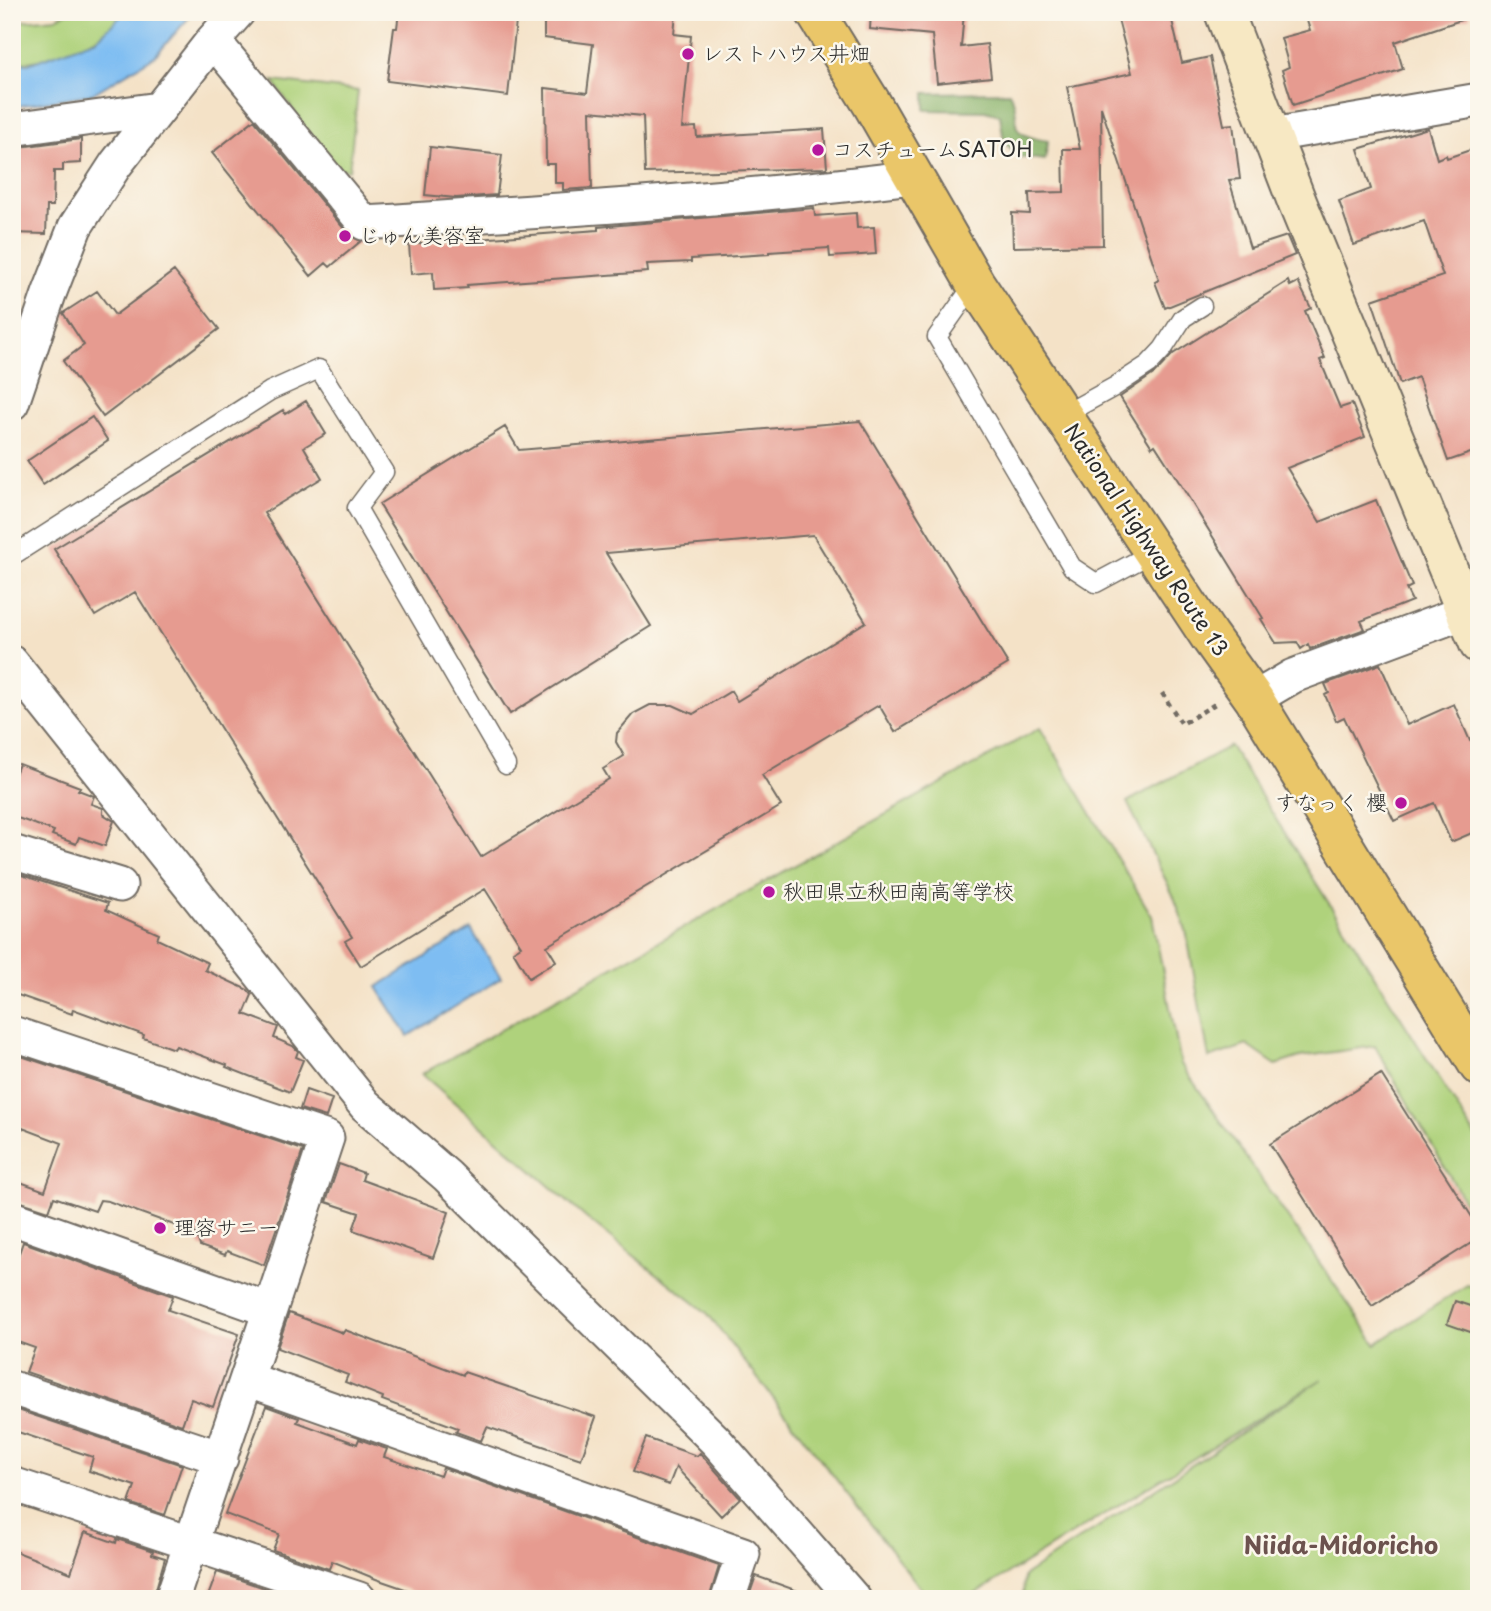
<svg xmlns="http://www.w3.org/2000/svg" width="1491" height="1611" font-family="'Playpen Sans','Klee One',sans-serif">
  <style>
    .green { fill: #afd27c; stroke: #6d7e54; stroke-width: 2 }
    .forest { fill: #8bb46c; stroke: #5b704c; stroke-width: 2 }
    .water { fill: #7ebdf2; stroke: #54748e; stroke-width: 2 }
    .building { fill: #e69b90 }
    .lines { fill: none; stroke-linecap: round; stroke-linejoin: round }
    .lane-casing { stroke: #716b62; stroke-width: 21 }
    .street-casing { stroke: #716b62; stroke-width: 37 }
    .secondary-casing { stroke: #716b62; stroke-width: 42 }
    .highway-casing { stroke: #716b62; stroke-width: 42 }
    .path { stroke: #716b62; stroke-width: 4.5; stroke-dasharray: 5 5; stroke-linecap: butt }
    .lane { stroke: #fff; stroke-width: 18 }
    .street { stroke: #fff; stroke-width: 33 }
    .secondary { stroke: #f7e8c3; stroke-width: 38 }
    .highway { stroke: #eac669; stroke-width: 38 }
    .poi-dot { fill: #b5179e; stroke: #fbf7ec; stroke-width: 2.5 }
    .labels { text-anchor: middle; stroke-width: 5; stroke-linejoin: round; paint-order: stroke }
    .poi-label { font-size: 21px; fill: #2b2b2b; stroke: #fbf7ec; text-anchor: start }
    .street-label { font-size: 21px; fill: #2b2b2b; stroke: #fbf7ec }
    .quarter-label { font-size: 24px; font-weight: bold; fill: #6c524e; stroke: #fbf7ec }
  </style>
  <rect width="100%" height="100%" fill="#fbf7ec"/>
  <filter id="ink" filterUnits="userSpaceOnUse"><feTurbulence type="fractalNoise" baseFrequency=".0143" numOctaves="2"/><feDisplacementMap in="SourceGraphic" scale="14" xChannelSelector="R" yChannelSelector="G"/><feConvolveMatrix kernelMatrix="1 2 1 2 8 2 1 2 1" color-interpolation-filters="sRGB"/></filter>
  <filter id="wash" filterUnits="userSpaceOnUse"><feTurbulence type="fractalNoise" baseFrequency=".00686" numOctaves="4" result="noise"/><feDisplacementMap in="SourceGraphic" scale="28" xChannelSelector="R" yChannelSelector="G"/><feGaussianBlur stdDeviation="1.57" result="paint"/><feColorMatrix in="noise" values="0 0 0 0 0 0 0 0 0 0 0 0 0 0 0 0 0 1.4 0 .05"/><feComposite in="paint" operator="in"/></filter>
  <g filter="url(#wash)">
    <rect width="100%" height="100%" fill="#f4e2c7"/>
    <path class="green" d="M68,12H144C109,32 53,66 12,62V22L56,18Z
      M273,81L358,91L349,170L333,168Z
      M1040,728L1152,916L1181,1064L1376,1344L1467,1285L1479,1289V1599H1023L1024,1576L1322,1379L967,1599H929L707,1313L586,1218L422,1074Z
      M1230,746L1479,1142V1227L1375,1046L1300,1057L1276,1065L1247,1045L1209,1058L1186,930L1174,897L1127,802Z"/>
    <path class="forest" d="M1009,92C1027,122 997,132 1048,141L1045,160L1020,157L1004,142L1000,115L985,111L925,110V93Z"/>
    <path class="water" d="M125,12H194L155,56L92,94L12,107V62L28,64L97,39Z
      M471,929L501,978L408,1036L377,987Z"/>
    <g id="blocks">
      <path class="building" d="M399,12H517L508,96L387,81L394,28H397Z
        M544,12H676L674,34L691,36L682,128L696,127L697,137L824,129L827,168L645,173L643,116L590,111L592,188L563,190V183H555V164H546L545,88L587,93L593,44L544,38Z
        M871,12H964L961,47L987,44L991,77L937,83L932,35L870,29Z
        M1116,12H1170L1182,63L1210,57L1224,125L1233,124L1240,179L1229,180L1250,248L1287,236L1295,255L1165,308L1155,282L1159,280L1101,107L1103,245L1013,247L1012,213L1030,214L1029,193L1064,192L1063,149H1080L1067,87L1132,73Z
        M1304,12H1469L1470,17L1395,42L1403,69L1293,105L1282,70L1289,67L1281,38L1310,30Z
        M254,120L349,235L361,241L330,267L326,263L311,276L212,153Z
        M1428,128L1437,159L1446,155L1447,158L1479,147V450L1448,461L1418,377L1400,384L1372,300L1443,276L1424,221L1354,245L1339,201L1371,189L1358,149Z
        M81,139V163L63,164V171H54L53,206H47L46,234L12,233V148Z
        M430,147L502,155L497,195L456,198L425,195Z
        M814,208L815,216L856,213L857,228L874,227L876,254L830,257L829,248L769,252V254L691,259V262L647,264L648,272L467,285L468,288L434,290L433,272L411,274L409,244L598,230V227Z
        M174,271L219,329L103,417L63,361L84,345L63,313L97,291L115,315Z
        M1288,281L1290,286L1298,282L1311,308L1305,311L1325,358L1320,360L1340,408L1352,404L1365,437L1287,468L1320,522L1376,500L1412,586L1406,589L1412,601L1361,621L1365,629L1310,649L1308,644L1301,649L1297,642L1276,643L1261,619L1263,618L1179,482L1155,445L1152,447L1120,397L1155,373L1173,354Z
        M306,401L326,434L304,447L322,478L264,513L481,857L609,779L603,769L624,756L616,742L617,733L633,714L650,705H673L693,714L731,691L737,701L866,622L813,535L606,553L651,626L510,714L379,504L505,427L519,450L860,421L1008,664L895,732L879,705L762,775L781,806L547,946L556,961L529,978L513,951L521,946L485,889L361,966L345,941L352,937L135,592L95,616L54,549L283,410L285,414Z
        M92,417L108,441L43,485L27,461Z
        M1380,664L1407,725L1454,704L1470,741L1479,737V830L1451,842L1434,803L1394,821L1344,717L1336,721L1325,695L1329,693L1325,684Z
        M19,764L80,787L78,790L94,796L91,804L103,808V814L114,821L105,846L79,837L76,844L52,835L54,831L12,816V782Z
        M12,872L108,903L106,910L159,934L157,939L208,963L205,970L248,990L252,995L244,1014L278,1027L274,1038L293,1046L298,1051L296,1057L303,1060L290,1092L226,1067L227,1065L176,1046L174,1049L143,1038L144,1035L73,1009L72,1014L12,993Z
        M12,1053L303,1150L264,1265L227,1251L225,1255L200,1246L196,1233L108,1201L100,1200L95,1211L54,1197L49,1211L12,1199V1179L45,1191L62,1143L12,1124Z
        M1381,1074L1479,1228V1238L1372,1306L1270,1144Z
        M306,1090L332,1099L326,1117L300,1109Z
        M339,1164L364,1173L362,1180L449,1212L433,1258L353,1230L359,1213L326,1202Z
        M23,1242L173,1296L168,1310L239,1334L213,1407L191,1399L182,1425L26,1372L35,1348L12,1340V1273Z
        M1455,1301L1479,1309V1335L1447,1324Z
        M289,1313L343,1333L345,1330L463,1375L464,1372L596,1417L581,1459L487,1427L481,1441L456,1432L458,1428L382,1400L383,1397L345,1382L348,1375L277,1348Z
        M266,1406L299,1418L297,1422L357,1444L359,1439L387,1449L384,1457L440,1476L443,1468L719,1566L709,1599H434L376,1579L332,1561L329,1569L273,1550L279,1534L225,1514Z
        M12,1408L182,1465L165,1515L129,1503L135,1486L89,1471L93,1457L12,1430Z
        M646,1438L697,1456L700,1453L740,1498L721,1516L676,1467L669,1485L633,1472Z
        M85,1532L116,1543L117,1539L153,1551L152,1554L165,1558L153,1599H12V1550L71,1573Z
        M217,1572L297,1599H207Z
        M756,1576L812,1596L811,1599H748Z"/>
    </g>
  </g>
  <g filter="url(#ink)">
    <use href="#blocks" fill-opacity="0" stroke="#716b62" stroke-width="2"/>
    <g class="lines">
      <defs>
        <path id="lane" d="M975,283L937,337L1072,567L1096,583L1154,552
          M1063,415L1114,387L1149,364L1163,349L1183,318L1202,306
          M12,556L270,391L319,369L384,472L357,508L506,765"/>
        <path id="street" d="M213,40L364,223C547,211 731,200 913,177
          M12,129L159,109
          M1272,135L1479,100
          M12,403L49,294L75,227L116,164L213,40L238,12
          M12,663L365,1105L447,1176L716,1441L854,1599
          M1254,699L1293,676L1465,612
          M12,852L120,885
          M12,1033L327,1138L270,1310
          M12,1218L270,1310L172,1599
          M247,1379L743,1554L728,1599
          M12,1388L221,1458
          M12,1484L359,1599"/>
        <path id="secondary" d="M1224,12L1297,202L1479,644"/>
        <path id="highway" d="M815,12L872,104L975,283L1209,636L1254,699L1479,1066"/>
      </defs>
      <use href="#lane" class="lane-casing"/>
      <use href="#street" class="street-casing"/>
      <use href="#secondary" class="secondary-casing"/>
      <use href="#highway" class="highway-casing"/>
      <path class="path" d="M1162,693L1182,724L1215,704"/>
      <use href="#lane" class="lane"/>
      <use href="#street" class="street"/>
      <use href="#secondary" class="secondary"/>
      <use href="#highway" class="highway"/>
    </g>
  </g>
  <g class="poi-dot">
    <circle cx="688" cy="54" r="7"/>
    <circle cx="818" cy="150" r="7"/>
    <circle cx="345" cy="236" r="7"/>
    <circle cx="1401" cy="803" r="7"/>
    <circle cx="769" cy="892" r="7"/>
    <circle cx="160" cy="1228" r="7"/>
  </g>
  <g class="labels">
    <g class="poi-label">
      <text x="702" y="61">レストハウス井畑</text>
      <text x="832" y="157">コスチュームSATOH</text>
      <text x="359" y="243">じゅん美容室</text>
      <text x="1387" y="810" text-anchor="end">すなっく 櫻</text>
      <text x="783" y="899">秋田県立秋田南高等学校</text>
      <text x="174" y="1235">理容サニー</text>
    </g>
    <g class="street-label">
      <text transform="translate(1146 540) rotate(56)" y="7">National Highway Route 13</text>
    </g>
    <g class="quarter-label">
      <text x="1341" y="1554">Niida-Midoricho</text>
    </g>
  </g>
  <rect width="1491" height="1611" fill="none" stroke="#fbf7ec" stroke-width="42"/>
</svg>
